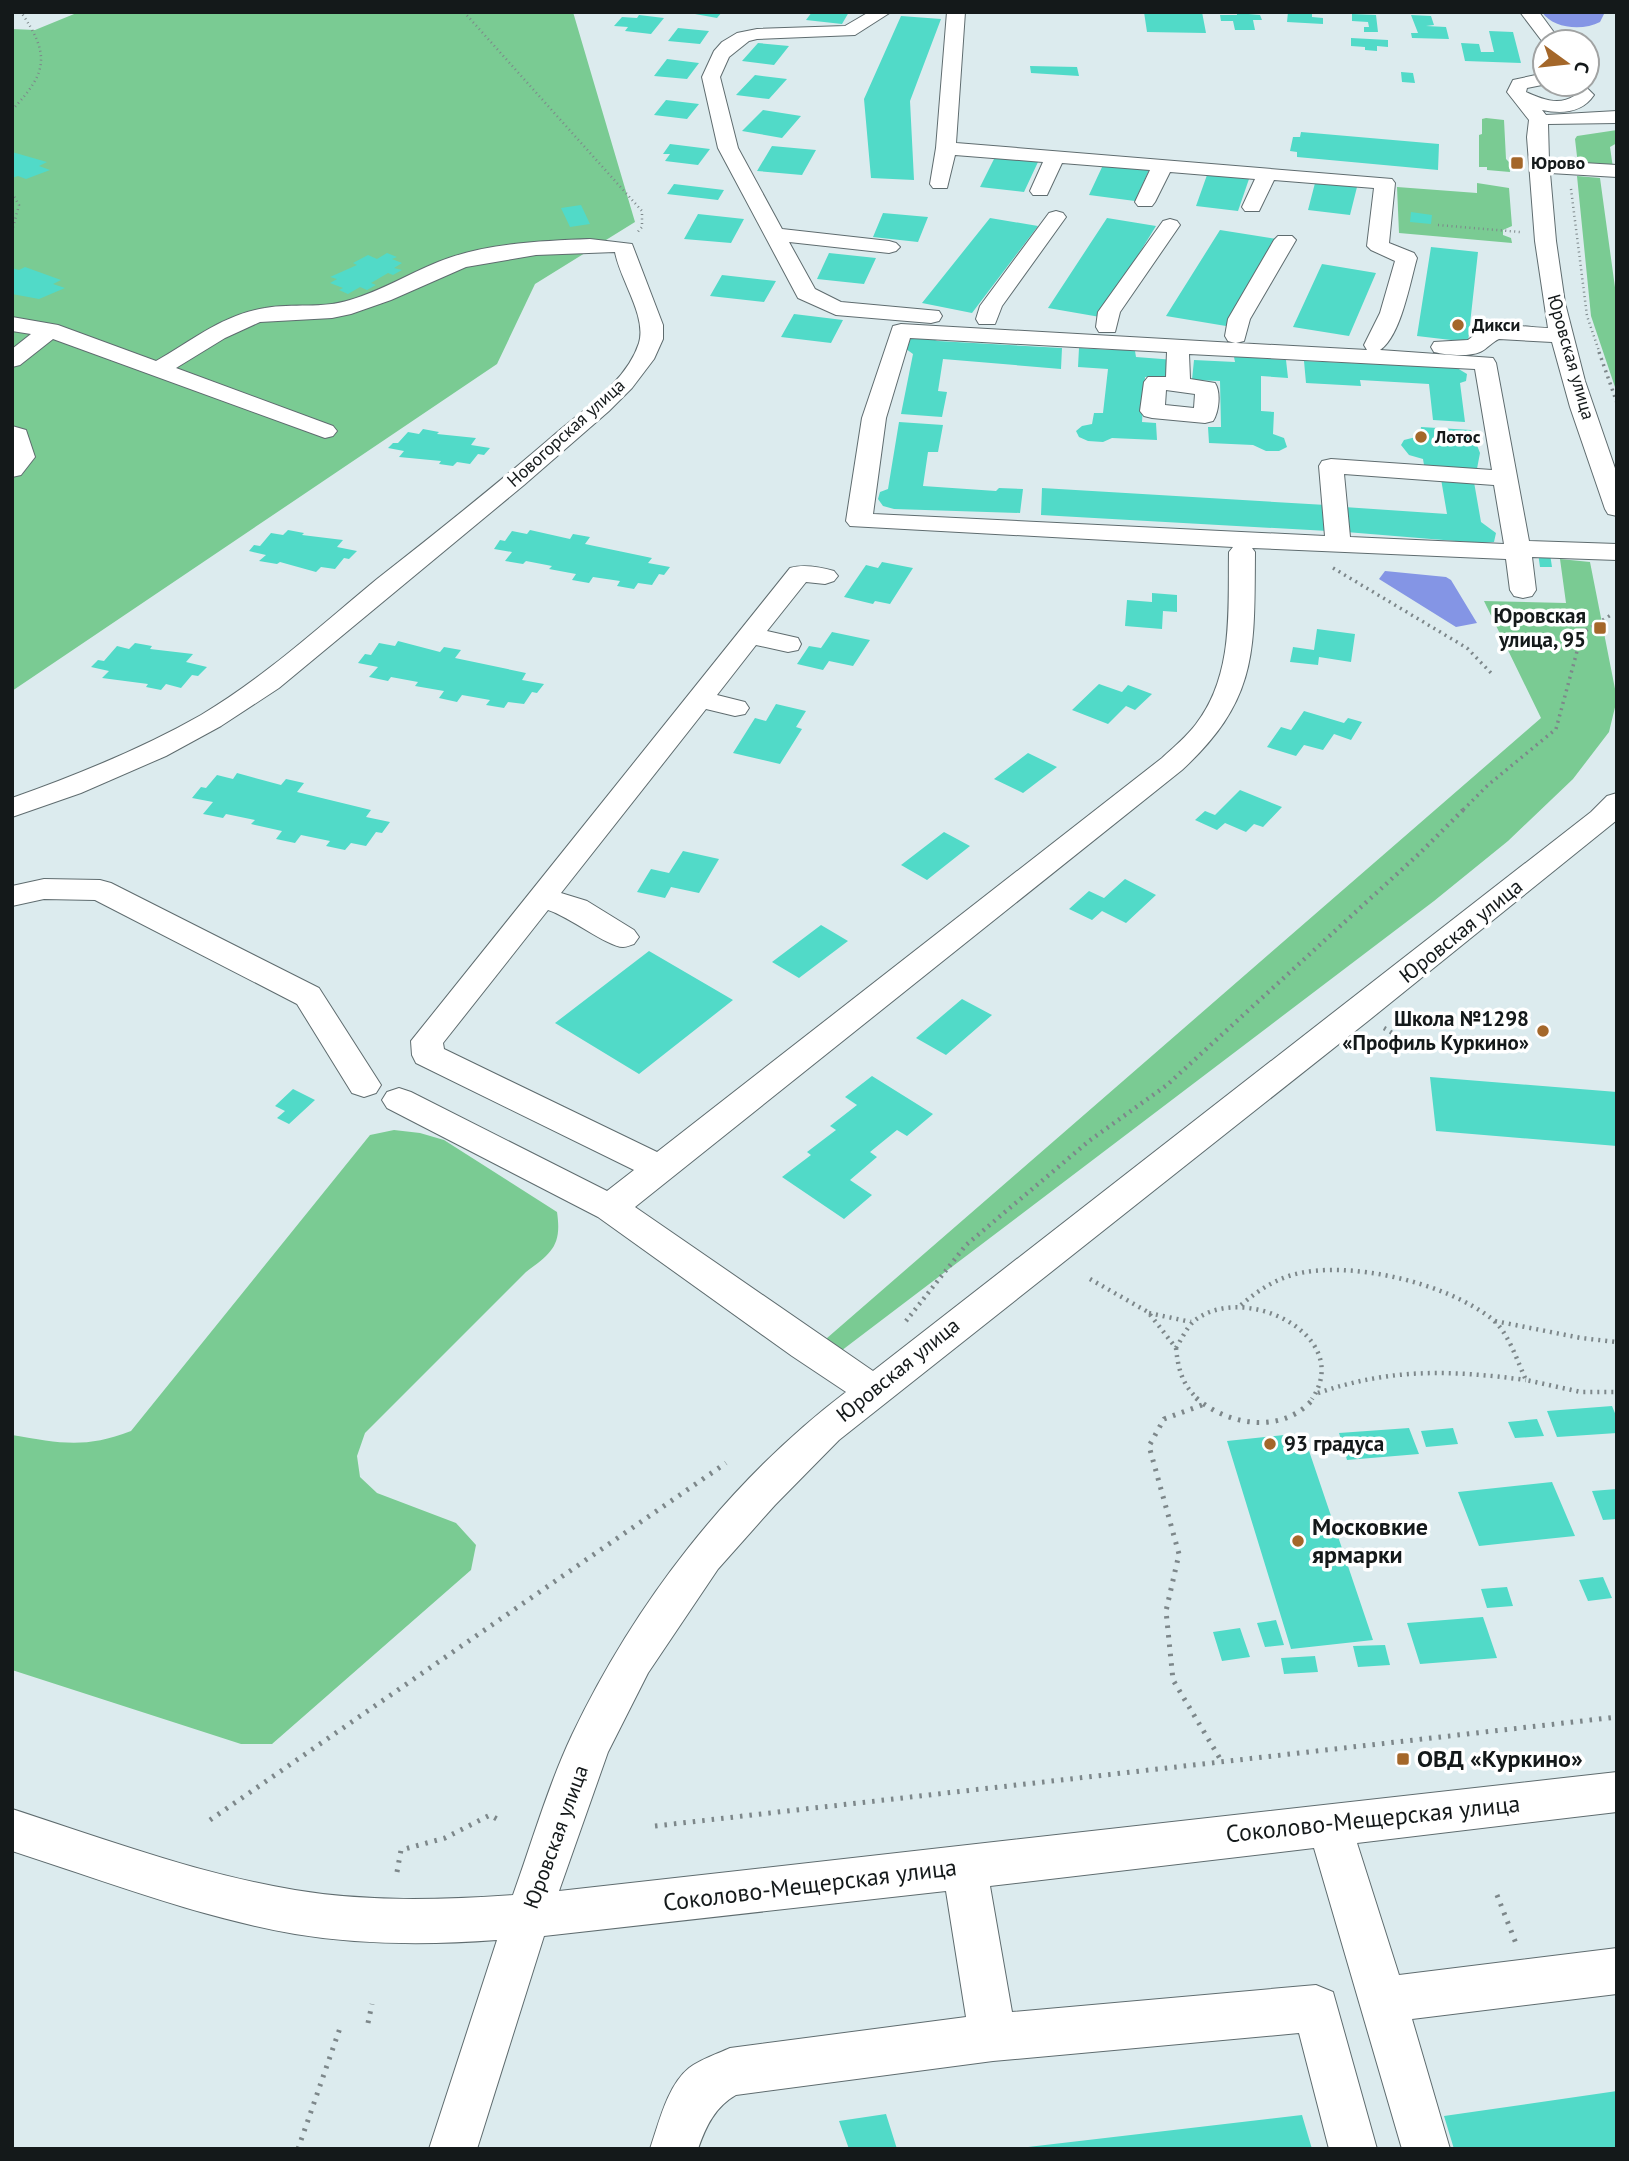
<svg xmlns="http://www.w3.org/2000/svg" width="1629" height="2161" font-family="'PT Sans',sans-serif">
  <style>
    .green { fill: #7acb93 }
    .water { fill: #8495e5 }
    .building { fill: #51dac8 }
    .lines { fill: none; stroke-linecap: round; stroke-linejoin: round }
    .minor-casing { stroke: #5f6c6f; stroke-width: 2 }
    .path-far3 { stroke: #7d878a; stroke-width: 2.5; stroke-dasharray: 1 3.5; stroke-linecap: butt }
    .path-far2 { stroke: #7d878a; stroke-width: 3.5; stroke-dasharray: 2 4.5; stroke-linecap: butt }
    .path-far1 { stroke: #7d878a; stroke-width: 4.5; stroke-dasharray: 2 5; stroke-linecap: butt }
    .path { stroke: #7d878a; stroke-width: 5; stroke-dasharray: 2.5 7; stroke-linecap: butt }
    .minor { fill: #fff; fill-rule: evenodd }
    .poi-dot { fill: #a4672a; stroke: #fff; stroke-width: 2.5 }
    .labels { text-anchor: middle; stroke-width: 7; stroke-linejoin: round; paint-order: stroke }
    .far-poi-label { font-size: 18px; font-weight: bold; fill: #14191a; stroke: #fff; text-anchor: start }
    .far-street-label { font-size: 18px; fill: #14191a; stroke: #fff }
    .poi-label { font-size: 21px; font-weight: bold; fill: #14191a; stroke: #fff; text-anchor: end }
    .street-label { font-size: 21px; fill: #14191a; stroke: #fff }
    .near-poi-label { font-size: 24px; font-weight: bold; fill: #14191a; stroke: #fff; text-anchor: start }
    .near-street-label { font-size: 24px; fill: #14191a; stroke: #fff }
  </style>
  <rect width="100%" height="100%" fill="#dcebee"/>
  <path class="green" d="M79,12H573L635,222L535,284L497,364L12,691V29L35,30Z
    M1486,118L1504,120L1506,159L1509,162L1510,172L1487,170V167H1479V135L1482,134V119Z
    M1617,130V143L1610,147L1613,168L1578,165L1575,139L1577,136Z
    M1577,176L1600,178L1617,302V393L1591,316Z
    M1477,183L1509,188L1512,226L1503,230V235L1511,238L1512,243L1399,233L1397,187L1477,193Z
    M1560,559L1590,562L1617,699L1609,732L1573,779L1508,841L1434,901L837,1354L819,1345L1541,718L1484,601L1566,603Z
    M394,1130L420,1133L444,1140L557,1212C562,1245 552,1253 526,1272L365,1433L357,1456L360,1477L377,1493L456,1523L476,1545L471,1570L272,1744H241L12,1670V1435C60,1443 84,1449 131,1431L370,1135Z"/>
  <path class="water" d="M1542,12H1605L1600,22C1583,31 1553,29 1542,12Z
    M1385,571L1446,577L1451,580L1477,623L1456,627L1379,579Z"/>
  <path class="building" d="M684,12H722L717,18Z
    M812,12H849L842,24L806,20Z
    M1144,12H1202L1206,33L1147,32Z
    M1288,12H1312V17L1323,18V24L1287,22Z
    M1237,13L1260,15L1262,20H1253L1255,30H1235L1233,21H1221L1220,15H1237Z
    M1352,14L1376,15L1378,32H1364V27H1369L1368,22L1352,21Z
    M639,15L664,18L651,34L625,31L628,27L614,26L622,17L637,18Z
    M1411,15L1431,16L1434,25L1426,26L1446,27L1449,39L1412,38L1411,33H1418Z
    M901,16L941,19L910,101L914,180L871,178L864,99Z
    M678,28L709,31L700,44L668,41Z
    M1489,31L1513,32L1521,63L1465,61L1461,43L1479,44L1481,52H1494Z
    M1351,38L1388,40V47L1377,46V51L1365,50V47L1351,46Z
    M758,43L789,46L774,65L742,61Z
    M667,59L699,63L687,79L654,76Z
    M1030,66L1077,67L1079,76L1031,73Z
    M1401,72L1413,73L1415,83L1402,82Z
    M755,75L787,79L769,99L736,95Z
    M666,100L699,104L687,119L654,115Z
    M763,110L801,116L782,138L742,131Z
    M1301,132L1439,144L1438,170L1297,157V152L1290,151L1293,137H1300Z
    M670,144L710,149L698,165L665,161L670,154H663Z
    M772,146L816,150L802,175L757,171Z
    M12,152L47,162L39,166L50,170L26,179L18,176L12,178Z
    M995,157L1038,162L1024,192L980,187Z
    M1103,165L1149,170L1135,201L1089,195Z
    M1207,175L1249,179L1238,211L1196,206Z
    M1315,183L1357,187L1350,215L1308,210Z
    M674,184L724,190L718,200L667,194Z
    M581,205L590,224L570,227L561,208Z
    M1411,212L1432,215L1431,224L1410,222Z
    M883,213L928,217L918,242L873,237Z
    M698,214L744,219L731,243L684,239Z
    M990,218L1038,226L972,313L922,303Z
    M1107,218L1156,226L1100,317L1048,308Z
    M1220,230L1277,239L1226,326L1166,316Z
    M1431,247L1478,252L1468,342L1417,336Z
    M387,253L397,257L392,259L402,263L394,268L402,270L393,275L388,273L371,283L376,285L367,290L360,287L348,294L339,290L343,288L330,283L337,279L330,277L357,265L353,263L368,255L377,259Z
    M829,253L876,258L864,284L817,279Z
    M1322,264L1376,273L1349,336L1293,327Z
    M25,267L61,280L53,284L65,288L39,299L12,294V268L19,270Z
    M722,275L776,281L764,302L710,296Z
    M794,314L843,320L831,343L781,337Z
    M926,337L938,341L1062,348L1061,369L943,359L938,391L947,392L942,417L901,414L913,354L906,349L905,343L912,338Z
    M1116,347H1127L1135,351L1136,357L1175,360L1173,379L1145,377L1142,422L1156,423L1157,440L1112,438L1103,442L1088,441L1079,437L1076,431L1082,426L1092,424L1094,413H1103L1108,369L1078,367L1079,348L1112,350Z
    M1240,354L1257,358L1286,360L1288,378L1261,376V411L1274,412L1273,434L1284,438L1287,447L1279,451H1266L1253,445L1209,443L1208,427H1221L1220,381L1192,380L1194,360L1235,362L1234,357Z
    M1304,361L1457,368L1467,374L1466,381L1460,383L1465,422L1433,420L1429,384L1360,380L1361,386L1306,383Z
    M899,422L943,425L938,452H928L923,486L996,491L999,488L1023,489L1020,513L894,509L883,506L878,499L880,492L888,489Z
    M1421,427L1471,430L1480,453L1476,474L1425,471L1423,459L1409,455L1401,445L1404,440L1420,436Z
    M423,429L439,432L437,434L476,438L471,445L490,448L484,455L478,454L470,464L457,462L453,466L439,464L441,461L399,457L404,451L388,448L393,443H398L408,432L419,434Z
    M1441,479L1474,482L1481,522L1496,533L1494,542L1480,543L1346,532L1344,507L1447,514Z
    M1042,488L1326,505L1328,531L1041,515Z
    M288,530L304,533L302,535L343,540L337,547L357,551L349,559L344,558L335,569L321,567L316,572L280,562L277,564L259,561L266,555L249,551L254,545L260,546L271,533L283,535Z
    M530,530L570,539L573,534L590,537L585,544L652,558L648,563L670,567L664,575L659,574L652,585L638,583L634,589L617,586L620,581L593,577L589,583L572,580L576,574L549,569L552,566L526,561L523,564L505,561L512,552L494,549L500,540L505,541L512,531L527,534Z
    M1538,553L1550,554L1552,567H1540Z
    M882,562L913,568L890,604L875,601L873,604L844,597L866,565L878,568Z
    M1152,593L1177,595V612L1163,611L1162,629L1125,626L1127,600L1152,602Z
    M1317,629L1355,634L1351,662L1319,657L1318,665L1290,662L1293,647L1314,650Z
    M832,632L870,640L853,666L829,661L823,670L797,664L809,646L821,648Z
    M398,641L440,652L444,647L461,650L455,658L526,673L522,680L544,684L537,693L532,692L524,704L508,702L504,708L486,705L490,700L462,695L457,702L439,698L444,691L415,686L418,682L391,677L388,681L369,677L378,667L358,663L365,654L371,655L379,643L395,646Z
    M135,643L152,646L150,649L193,654L186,662L207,667L198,676L192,675L181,688L166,684L161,690L146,687L148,684L102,678L109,671L91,667L98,660L104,661L117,646L129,649Z
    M1099,684L1122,692L1128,685L1152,694L1135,710L1126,706L1108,724L1072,710Z
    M776,704L806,711L796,727L802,729L780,764L733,753L755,718L766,721Z
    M1304,711L1344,723L1348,718L1362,722L1351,740L1334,734L1323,750L1304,745L1296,756L1267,747L1281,727L1291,730Z
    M1028,753L1057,767L1023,793L994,779Z
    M237,773L281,785L286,779L304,783L297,792L371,810L366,817L390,822L382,833L376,832L366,846L351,843L345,850L326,846L330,841L301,835L295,843L276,839L282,831L251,824L255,820L226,814L223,818L203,814L213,802L192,798L201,787L206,788L217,775L233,779Z
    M1240,790L1282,807L1263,827L1254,824L1246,832L1225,823L1217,830L1195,820L1205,811L1215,815Z
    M944,832L970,846L927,880L901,865Z
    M683,851L719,859L699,893L671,887L665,898L637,892L651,869L669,873Z
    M1125,879L1156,895L1126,923L1102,911L1092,920L1069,909L1089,891L1104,898Z
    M821,925L848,941L799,978L772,962Z
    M649,951L733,1000L639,1074L555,1023Z
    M962,999L992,1015L946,1055L916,1038Z
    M872,1076L933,1114L907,1136L897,1130L870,1152L877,1157L850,1180L872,1195L844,1219L782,1177L811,1155L807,1152L836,1130L830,1126L857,1105L845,1097Z
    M1430,1077L1617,1092V1146L1436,1131Z
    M293,1089L315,1100L289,1124L277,1118L285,1111L275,1106Z
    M1612,1406L1617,1418V1433L1557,1437L1547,1411Z
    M1537,1419L1544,1436L1515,1438L1508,1422Z
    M1409,1428L1419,1454L1347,1460L1339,1433Z
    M1453,1428L1458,1444L1426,1447L1421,1431Z
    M1303,1433L1373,1640L1291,1649L1227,1441Z
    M1552,1482L1575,1536L1479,1546L1458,1492Z
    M1617,1489V1519L1603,1520L1592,1491Z
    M1603,1577L1612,1598L1588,1601L1579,1580Z
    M1507,1587L1513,1606L1487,1608L1481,1589Z
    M1483,1617L1497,1658L1420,1664L1407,1623Z
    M1276,1620L1284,1645L1265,1647L1257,1623Z
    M1240,1628L1250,1657L1222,1661L1213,1632Z
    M1385,1645L1390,1665L1358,1667L1353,1646Z
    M1315,1656L1318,1672L1284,1674L1281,1658Z
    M1617,2091V2149H1454L1444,2116Z
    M886,2114L897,2149H849L839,2121Z
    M1302,2115L1312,2149H1028V2147Z"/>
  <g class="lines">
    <defs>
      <path id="minor" d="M869,12H891L855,35L757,39L749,41L729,57L720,77L738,148L782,229L889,241L896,243L900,247L896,251L889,253L789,242L815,289L841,302L939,311L942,316L939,321L931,323L836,315L798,298L718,148L702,77L714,51L722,42L737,33L757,29L845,26Z
        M947,12H965L956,143L1392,179L1395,183L1389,243L1414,253L1417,258C1410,282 1401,336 1380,350L1493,358L1496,363L1529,541L1617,544V560L1532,557L1536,590L1532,596L1523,598L1514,596L1510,590L1506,559L1252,548L1255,552C1254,650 1259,699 1182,770L635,1207L873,1371L1591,812L1607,796L1617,793V820L1368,1021L839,1440L775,1505L718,1569L648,1673L608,1752L559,1891L1617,1772V1812L1357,1843L1399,1975L1617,1948V1994L1412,2019L1450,2149H1402L1314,1848L990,1886L1012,2012L1316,1985L1333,1992L1377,2149H1329L1299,2033L993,2061L736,2095C715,2107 706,2126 698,2149H650C659,2123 667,2086 689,2068C701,2059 717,2054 730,2048L966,2017L946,1891L544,1936L477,2149H429L497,1940C430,1945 361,1945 295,1934C198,1917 105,1881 12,1851V1809C105,1839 198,1874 295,1890C367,1902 440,1900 513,1895C532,1842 548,1786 572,1735C635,1603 729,1481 846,1392L792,1356L598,1217L387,1108L382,1100L387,1092L399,1088L411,1092L607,1191L634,1170L416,1063L412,1055L411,1041L790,568C804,564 820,567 834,571L838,576L834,581L825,584L806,582L767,631L798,638L801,644L798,650L788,652L756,645L717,695L745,702L749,708L745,714L735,716L706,709L561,893L587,901L634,930L639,937L634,944C630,945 627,947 623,947C608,947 568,916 548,910L443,1043L444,1049L657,1152L1162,758C1174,747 1187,736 1196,724C1234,675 1228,610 1229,552L1233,547L850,526L846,521L862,418L893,326L901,324L1235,343L1228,341L1225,336L1228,319L1274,240L1278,236H1292L1296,240L1250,319L1244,341L1236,343L1367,350L1364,345L1380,313L1395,261L1371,250L1367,246L1374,188L1274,180L1259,211H1245L1242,207L1255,179L1170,172L1155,202L1152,206H1138L1135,202L1150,170L1062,163L1047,195H1033L1030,191L1043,162L955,155L947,188H933L930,184L936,148ZM910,338L1167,352L1166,377H1148L1144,382L1140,411L1144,416L1152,418L1205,423L1213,421C1219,412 1221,392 1215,383L1190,379L1189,354L1475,369L1492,470L1331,459L1322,461L1319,466L1325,536L873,514L886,418ZM1166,390L1195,394L1194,408L1165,405ZM1344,474L1494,485L1504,544L1350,537Z
        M1520,12H1539L1561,42H1545V45Z
        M1545,73V84H1547L1527,88L1526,92C1541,99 1559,106 1574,96L1562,84H1583L1594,95C1582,113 1562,114 1542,110L1546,115L1617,111V123L1548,124L1549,161L1617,165V177L1550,173L1556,241L1565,303L1585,381L1617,474V516L1608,514L1605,509L1570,407L1552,342L1499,339C1492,342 1487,349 1480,352C1469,357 1446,355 1434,352L1431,347L1434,342L1468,340C1491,319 1520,327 1548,328L1535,241L1527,137L1529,120L1507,92L1513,80Z
        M1056,211L1063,213L1066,217L1002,306L995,324H979L976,319L980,306L1049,213Z
        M1170,219L1177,221L1180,225L1120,312L1115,332H1099L1096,327L1098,312L1163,221Z
        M590,239L632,244L663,325V339L654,359L632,388L609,411L524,485L279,688L221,726L166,756L81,793L12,817V798C77,775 141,749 201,715C265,677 320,626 377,579C437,532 496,485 554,435C583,410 627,381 639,343C647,316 620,280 615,252L536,255L466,267L391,300L351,314L332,318L260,322L225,338L176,368L333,426L337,431L333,436L325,438L53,339L20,365L12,367V349L31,334L12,331V317L58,325L156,361C191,341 224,314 265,308C293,303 322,309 350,300C381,291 408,274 438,262C484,243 541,241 590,239Z
        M12,426L26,430L35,457L21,475L12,477Z
        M44,879L100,880L111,883L319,988L381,1085L376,1093L364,1097L352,1093L297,1004L95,900L44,899L12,906V886Z"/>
    </defs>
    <use href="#minor" class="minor-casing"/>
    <path class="path-far3" d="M464,12L642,211V227L636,234
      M12,110C48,72 50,55 21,12
      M1571,189L1587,316L1600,354
      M12,193L19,205L12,231
      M1438,225L1520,232"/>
    <path class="path-far2" d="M1599,352L1617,403
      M1333,568L1467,648L1494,676
      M1463,810L1488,785L1556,729L1582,633L1611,615"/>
    <path class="path-far1" d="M1384,1028L1394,1034
      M1090,1279L1148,1312L1176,1348
      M1241,1305C1256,1292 1272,1281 1292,1275C1348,1259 1447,1283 1492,1319C1509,1333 1517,1361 1526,1380L1581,1392H1617
      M1149,1313L1191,1322
      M906,1321L966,1245L1089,1141L1167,1085L1421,852L1465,808
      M1495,1321L1581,1338L1617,1342
      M1176,1348C1178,1368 1182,1385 1198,1399
      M1176,1348C1181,1340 1187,1327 1194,1321C1243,1281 1355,1335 1312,1399
      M1318,1393C1391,1368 1450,1370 1526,1380"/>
    <path class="path" d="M1196,1398C1229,1426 1283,1435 1314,1398
      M1202,1405L1164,1419L1149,1446L1179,1554L1166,1611L1173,1680L1222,1762
      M210,1820L726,1463
      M655,1826L1617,1717
      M397,1872L401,1850L445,1838L490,1815L497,1819
      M1497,1895L1517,1946
      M368,2023L372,2004
      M298,2149L340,2028"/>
    <use href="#minor" class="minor"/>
  </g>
  <g class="poi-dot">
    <rect x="1510" y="156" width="14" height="14" rx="3.5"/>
    <circle cx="1458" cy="325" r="7"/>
    <circle cx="1421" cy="437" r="7"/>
    <rect x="1593" y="621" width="14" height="14" rx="3.5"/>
    <circle cx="1543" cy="1031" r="7"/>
    <circle cx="1270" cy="1444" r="7"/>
    <circle cx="1298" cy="1541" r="7"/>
    <rect x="1396" y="1752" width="14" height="14" rx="3.5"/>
  </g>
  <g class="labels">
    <g class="far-poi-label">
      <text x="1531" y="169">Юрово</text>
      <text x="1472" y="331">Дикси</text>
      <text x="1435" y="443">Лотос</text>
    </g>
    <g class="far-street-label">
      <text transform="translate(1571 357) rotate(74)" y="6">Юровская улица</text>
      <text transform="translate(566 433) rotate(-42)" y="6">Новогорская улица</text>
    </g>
    <g class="poi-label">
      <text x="1586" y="623">Юровская<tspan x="1586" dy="24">улица, 95</tspan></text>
      <text x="1529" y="1026">Школа №1298<tspan x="1529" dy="24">«Профиль Куркино»</tspan></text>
      <text x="1284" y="1451" text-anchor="start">93 градуса</text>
    </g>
    <g class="street-label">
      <text transform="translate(1461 931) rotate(-39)" y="7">Юровская улица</text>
      <text transform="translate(898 1370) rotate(-39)" y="7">Юровская улица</text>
      <text transform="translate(556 1837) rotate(-70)" y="7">Юровская улица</text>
    </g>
    <g class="near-poi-label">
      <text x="1312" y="1535">Московкие<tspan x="1312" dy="28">ярмарки</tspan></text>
      <text x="1417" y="1767">ОВД «Куркино»</text>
    </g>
    <g class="near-street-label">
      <text transform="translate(1373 1819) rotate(-6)" y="8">Соколово-Мещерская улица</text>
      <text transform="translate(810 1885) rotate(-7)" y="8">Соколово-Мещерская улица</text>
    </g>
  </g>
  <rect width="1629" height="2161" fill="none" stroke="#14191a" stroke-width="28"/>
  <g transform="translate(1566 63) rotate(105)"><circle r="33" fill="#ffffff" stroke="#a1a3a3" stroke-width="2"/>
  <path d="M0-5L12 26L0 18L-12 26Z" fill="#a4672a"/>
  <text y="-10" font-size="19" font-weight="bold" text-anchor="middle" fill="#14191a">С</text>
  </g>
</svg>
